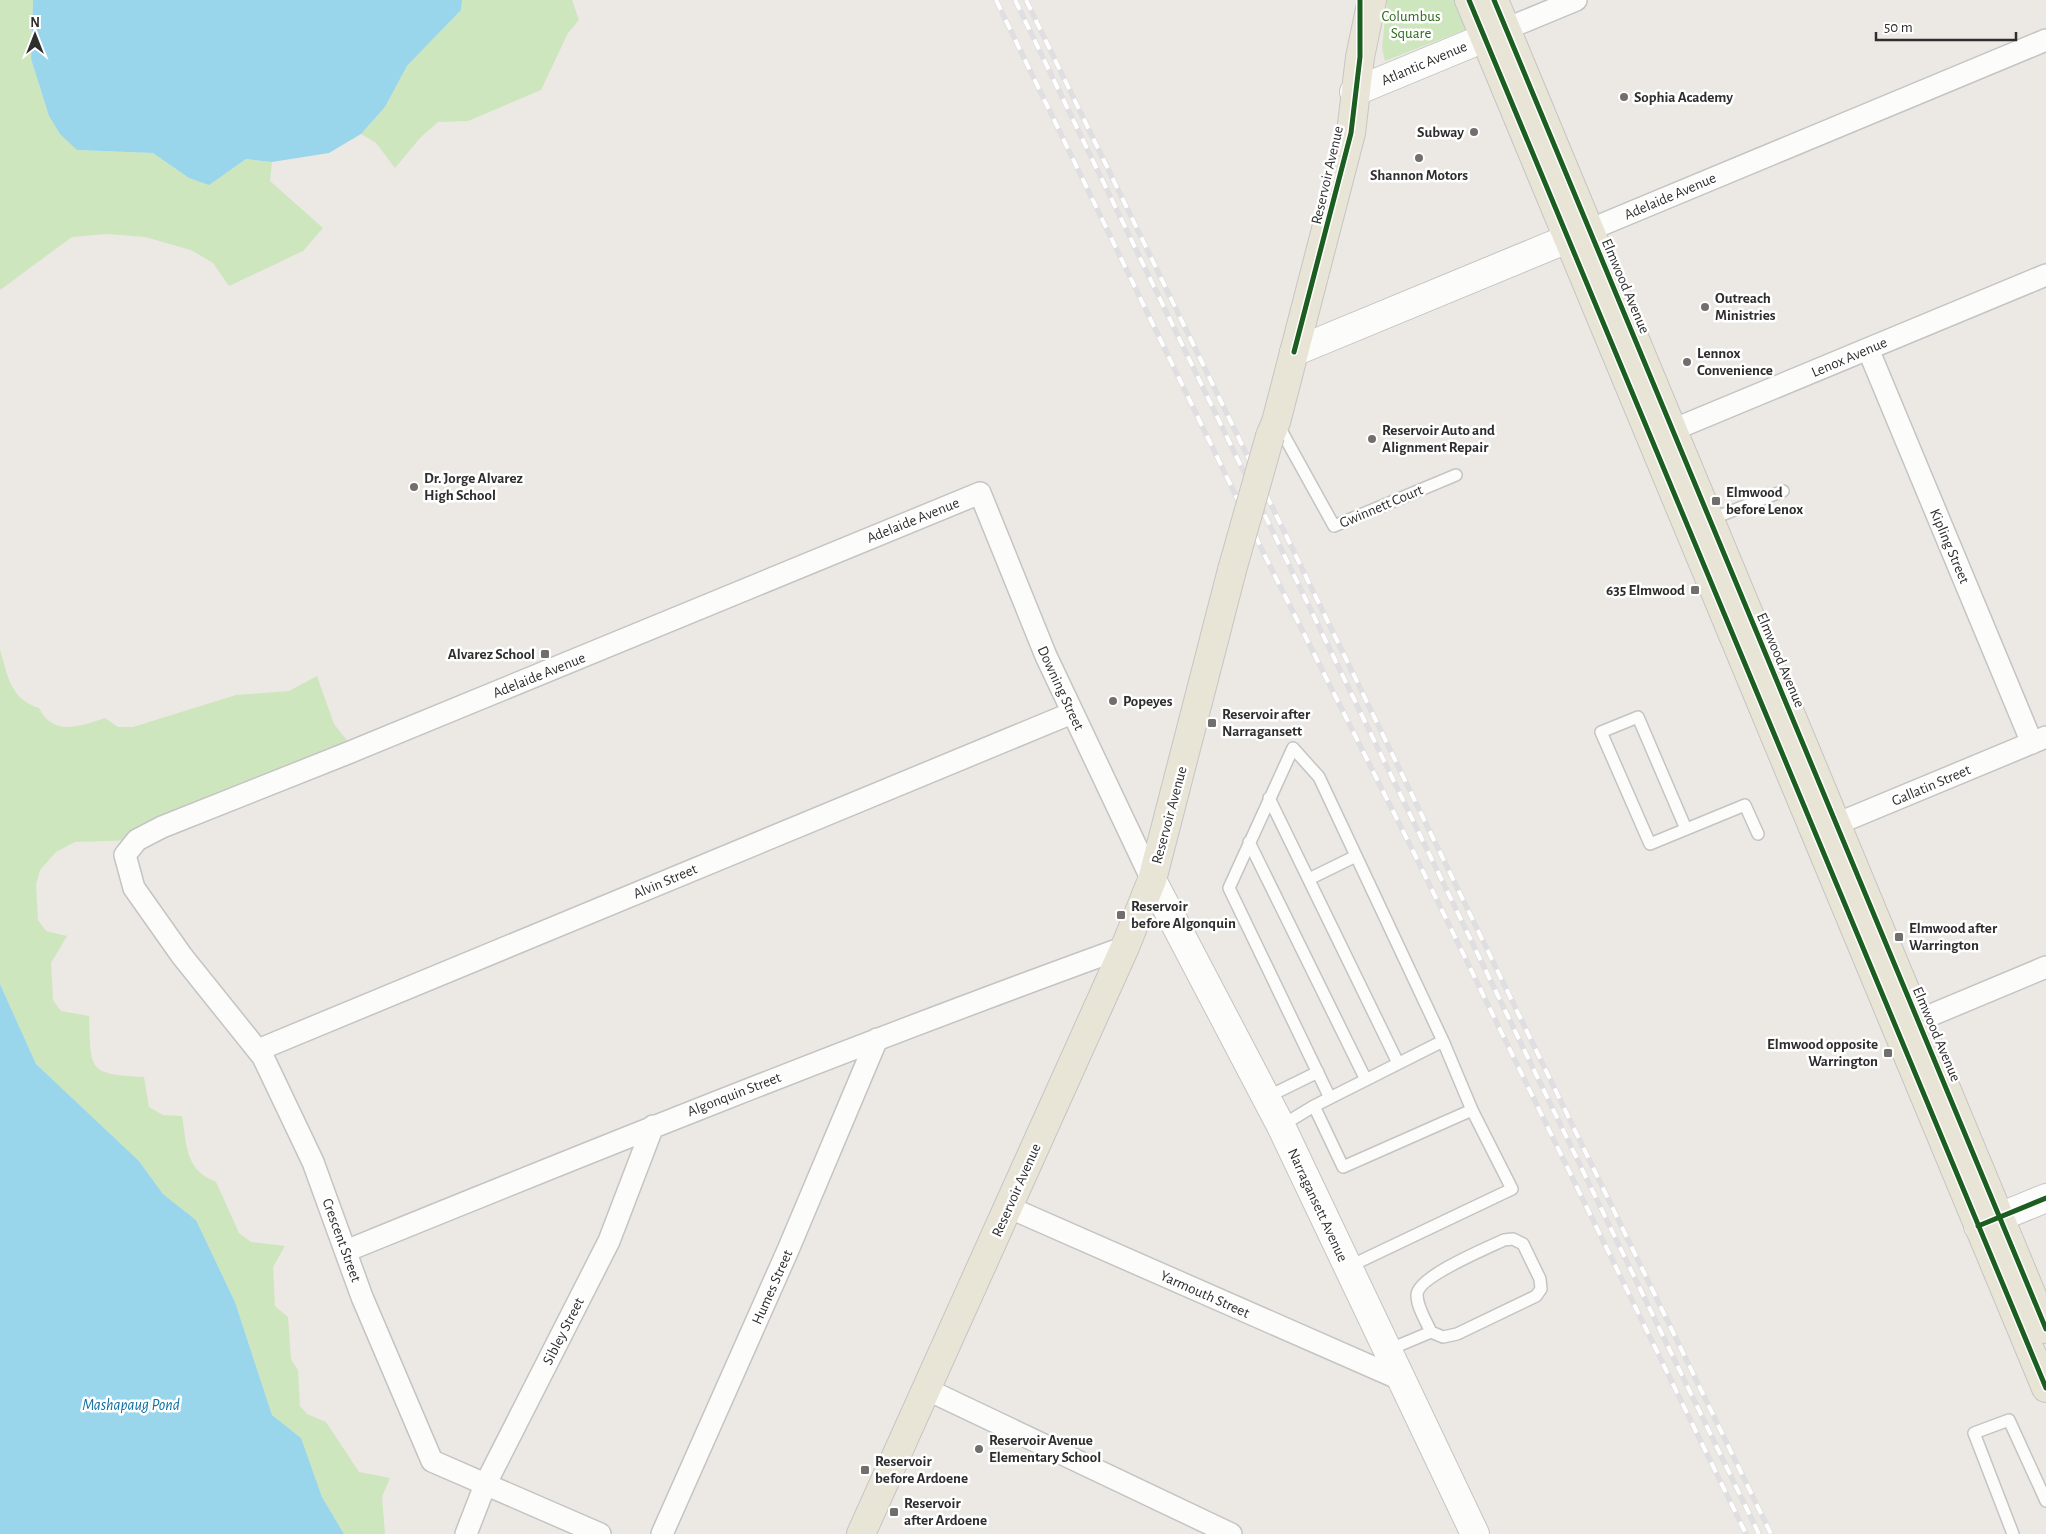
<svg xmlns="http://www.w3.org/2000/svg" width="2046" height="1534" font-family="'Alegreya Sans',sans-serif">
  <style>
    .green { fill: #cee6be }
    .water { fill: #99d6ec }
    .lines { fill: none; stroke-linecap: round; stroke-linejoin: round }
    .service-casing { stroke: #c5c4c5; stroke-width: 14 }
    .minor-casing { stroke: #c5c4c5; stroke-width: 24 }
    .tertiary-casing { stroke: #c5c4c5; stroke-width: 30 }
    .primary-casing { stroke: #c6c5c4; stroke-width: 30 }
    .service { stroke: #fcfcfb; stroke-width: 11 }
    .minor { stroke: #fcfcfb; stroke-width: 21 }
    .tertiary { stroke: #fcfcfb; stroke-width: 28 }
    .primary { stroke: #e8e4d6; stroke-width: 28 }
    .rail-casing { stroke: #dfdfe1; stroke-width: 5.5 }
    .rail { stroke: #fff; stroke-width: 4; stroke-dasharray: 11; stroke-linecap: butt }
    .primary-bridge-casing { stroke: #c6c5c4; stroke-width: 30; stroke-linecap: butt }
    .primary-bridge { stroke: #e8e4d6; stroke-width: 28 }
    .cycleway-casing { stroke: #fff; stroke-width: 8 }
    .cycleway { stroke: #1b5e20; stroke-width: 5 }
    .poi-dot { fill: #706f6e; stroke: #fff; stroke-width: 2 }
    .labels { text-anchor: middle; stroke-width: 5; stroke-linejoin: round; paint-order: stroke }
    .park-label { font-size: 15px; fill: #2c6e1b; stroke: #fff }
    .street-label { font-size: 15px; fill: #2e2e2e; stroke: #fff }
    .poi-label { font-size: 15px; font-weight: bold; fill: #2e2e2e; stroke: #fff; text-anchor: start }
    .water-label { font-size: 16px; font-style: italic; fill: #0d6fa3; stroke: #fff }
  </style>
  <rect width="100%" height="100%" fill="#ece8e4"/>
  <path class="green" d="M0,0H33L31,59L49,116L77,150L153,153L189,178L209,184L246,159L272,162L270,181L323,228L303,251L229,286L213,263L191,250L145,237L107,234L72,237L0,290Z
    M462,0H572L579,20L568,33L541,90L468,121L438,122L420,138L395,168L376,143L361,134L385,107L407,66L461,10Z
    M1387,0H1455L1467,29L1385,61L1382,48Z
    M0,650C8,676 10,699 39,708C53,737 81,726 105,718L118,727H133L236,695L289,691L317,676L334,724L354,749L136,840L75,842L56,852L40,870L36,885L38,920L46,931L67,936L51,963L53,1000L61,1011L89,1016C91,1071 87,1074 144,1077L149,1107L163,1115L182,1116C187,1146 185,1170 216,1182L239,1233L251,1242L285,1246L273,1267L275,1306L288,1317L291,1359L298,1370L300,1406L307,1414L326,1422L359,1472L390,1478L382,1497L385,1534H344L322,1497L301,1439L272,1415L235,1302L196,1220L163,1194L139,1161L36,1064L0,984Z"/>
  <path class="water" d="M33,0H462L461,10L407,66L385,107L361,134L329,153L272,162L246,159L209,185L189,178L153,153L77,150L60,134L49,116L31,59Z
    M0,984L36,1064L139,1161L163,1194L196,1220L235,1302L272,1415L301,1438L322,1497L344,1534H0Z"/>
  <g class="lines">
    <defs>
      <path id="service" d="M1277,423L1334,526L1456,475
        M1709,520L1783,491
        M1269,798L1398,1063
        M1686,829L1638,717L1601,732L1650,844L1745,805L1758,834
        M1249,842L1366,1080
        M1309,879L1356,856
        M1265,1098L1318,1072
        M1330,1098L1229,888L1293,748L1319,777L1443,1041
        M1281,1126L1314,1106
        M1348,1267L1512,1189L1472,1110L1443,1041L1314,1106L1343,1167L1472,1110
        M1388,1350L1431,1332L1443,1337L1457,1334L1536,1296L1541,1289L1540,1279L1523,1244L1513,1239L1504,1240C1487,1248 1417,1277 1417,1295C1417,1307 1426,1321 1431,1332
        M2013,1534L1974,1433L2009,1420L2046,1501"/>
      <path id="minor" d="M1506,29L1576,0
        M1589,230L2046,40
        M1868,349L2032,743
        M1658,436L2046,275
        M1822,830L2046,737
        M1905,1026L2046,967
        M258,1050L1072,713
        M1008,1207L1402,1380
        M346,1251C604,1146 863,1042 1125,947
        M926,1389L1231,1534
        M466,1534L485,1485L609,1241L653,1126
        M600,1534L432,1461L362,1297L313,1162L263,1057L182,956L134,888L125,855L137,840L162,827L348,753L980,493L1046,656L1152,880
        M662,1534L788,1250L877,1039"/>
      <path id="tertiary" d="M1354,92L1506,29
        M1294,352L1589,230
        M1152,880L1281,1126L1475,1534
        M1978,1226L2046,1198"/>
      <path id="primary" d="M1469,0L2046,1388
        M1494,0L2046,1329
        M1270,436L1276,422L1351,133L1360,57L1372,0
        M861,1534L1125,947L1152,880L1232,570"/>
    </defs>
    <use href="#service" class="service-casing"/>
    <use href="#minor" class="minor-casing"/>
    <use href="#tertiary" class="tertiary-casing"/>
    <use href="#primary" class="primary-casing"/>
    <use href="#service" class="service"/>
    <use href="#minor" class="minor"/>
    <use href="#tertiary" class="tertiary"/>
    <use href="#primary" class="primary"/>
    <defs>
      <path id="rail" d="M996,0L1266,558L1415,855L1746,1534
        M1015,0L1759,1534
        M1026,0L1771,1534"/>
    </defs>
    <use href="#rail" class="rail-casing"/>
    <use href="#rail" class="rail"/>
    <defs>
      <path id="primary-bridge" d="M1232,570L1270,436"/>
    </defs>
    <use href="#primary-bridge" class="primary-bridge-casing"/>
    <use href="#primary-bridge" class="primary-bridge"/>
    <defs>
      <path id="cycleway" d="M1469,0L2046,1388
        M1494,0L2046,1329
        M1294,352L1351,133L1360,57V0
        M1978,1226L2046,1198"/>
    </defs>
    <use href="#cycleway" class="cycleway-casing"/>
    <use href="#cycleway" class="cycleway"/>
  </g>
  <g class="poi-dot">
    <circle cx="1624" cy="97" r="5"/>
    <circle cx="1474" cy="132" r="5"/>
    <circle cx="1419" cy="158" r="5"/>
    <circle cx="1705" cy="307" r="5"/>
    <circle cx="1687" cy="362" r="5"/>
    <circle cx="1372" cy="439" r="5"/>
    <circle cx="414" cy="487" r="5"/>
    <rect x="1711" y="496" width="10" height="10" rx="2.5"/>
    <rect x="1690" y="585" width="10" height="10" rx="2.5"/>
    <rect x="540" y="649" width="10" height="10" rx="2.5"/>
    <circle cx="1113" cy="701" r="5"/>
    <rect x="1207" y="718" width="10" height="10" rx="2.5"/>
    <rect x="1116" y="910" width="10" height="10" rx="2.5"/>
    <rect x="1894" y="932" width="10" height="10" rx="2.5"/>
    <rect x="1883" y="1048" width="10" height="10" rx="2.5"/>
    <circle cx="979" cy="1449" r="5"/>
    <rect x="860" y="1465" width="10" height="10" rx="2.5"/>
    <rect x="889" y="1507" width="10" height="10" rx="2.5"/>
  </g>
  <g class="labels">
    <g class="park-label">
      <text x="1411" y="21">Columbus<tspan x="1411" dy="17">Square</tspan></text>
    </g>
    <g class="street-label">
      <text transform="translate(1424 63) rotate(-23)" y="5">Atlantic Avenue</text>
      <text transform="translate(1327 175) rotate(-77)" y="5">Reservoir Avenue</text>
      <text transform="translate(1670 196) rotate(-23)" y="5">Adelaide Avenue</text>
      <text transform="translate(1626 286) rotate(67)" y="5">Elmwood Avenue</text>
      <text transform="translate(1849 357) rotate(-23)" y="5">Lenox Avenue</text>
      <text transform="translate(1381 506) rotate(-23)" y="5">Gwinnett Court</text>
      <text transform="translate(913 520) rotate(-22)" y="5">Adelaide Avenue</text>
      <text transform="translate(1950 546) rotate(67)" y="5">Kipling Street</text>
      <text transform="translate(1781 660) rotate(67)" y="5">Elmwood Avenue</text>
      <text transform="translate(539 675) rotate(-22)" y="5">Adelaide Avenue</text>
      <text transform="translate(1061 688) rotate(65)" y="5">Downing Street</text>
      <text transform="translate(1931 785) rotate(-23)" y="5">Gallatin Street</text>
      <text transform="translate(1169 815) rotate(-75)" y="5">Reservoir Avenue</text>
      <text transform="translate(665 881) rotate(-23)" y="5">Alvin Street</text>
      <text transform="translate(1937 1034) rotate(67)" y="5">Elmwood Avenue</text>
      <text transform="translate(734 1094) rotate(-21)" y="5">Algonquin Street</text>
      <text transform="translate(1016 1190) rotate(-66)" y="5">Reservoir Avenue</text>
      <text transform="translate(1318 1205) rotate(65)" y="5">Narragansett Avenue</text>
      <text transform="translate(342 1240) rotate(70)" y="5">Crescent Street</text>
      <text transform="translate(772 1287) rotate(-66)" y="5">Humes Street</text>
      <text transform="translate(1205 1294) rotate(24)" y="5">Yarmouth Street</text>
      <text transform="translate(563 1331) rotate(-63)" y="5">Sibley Street</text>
    </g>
    <g class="poi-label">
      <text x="1634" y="102">Sophia Academy</text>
      <text x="1464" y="137" text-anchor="end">Subway</text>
      <text x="1419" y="180" text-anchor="middle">Shannon Motors</text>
      <text x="1715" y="303">Outreach<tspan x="1715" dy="17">Ministries</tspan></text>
      <text x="1697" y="358">Lennox<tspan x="1697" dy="17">Convenience</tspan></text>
      <text x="1382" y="435">Reservoir Auto and<tspan x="1382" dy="17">Alignment Repair</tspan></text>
      <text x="424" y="483">Dr. Jorge Alvarez<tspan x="424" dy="17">High School</tspan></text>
      <text x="1726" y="497">Elmwood<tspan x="1726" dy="17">before Lenox</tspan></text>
      <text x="1685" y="595" text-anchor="end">635 Elmwood</text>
      <text x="535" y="659" text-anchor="end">Alvarez School</text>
      <text x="1123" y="706">Popeyes</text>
      <text x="1222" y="719">Reservoir after<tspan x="1222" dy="17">Narragansett</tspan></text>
      <text x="1131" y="911">Reservoir<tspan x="1131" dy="17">before Algonquin</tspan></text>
      <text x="1909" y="933">Elmwood after<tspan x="1909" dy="17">Warrington</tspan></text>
      <text x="1878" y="1049" text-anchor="end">Elmwood opposite<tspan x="1878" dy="17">Warrington</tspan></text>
      <text x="989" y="1445">Reservoir Avenue<tspan x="989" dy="17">Elementary School</tspan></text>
      <text x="875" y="1466">Reservoir<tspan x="875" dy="17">before Ardoene</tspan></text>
      <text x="904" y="1508">Reservoir<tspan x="904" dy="17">after Ardoene</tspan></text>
    </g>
    <g class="water-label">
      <text x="131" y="1410">Mashapaug Pond</text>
    </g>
  </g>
  <g transform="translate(35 35)" stroke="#ffffff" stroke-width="4" paint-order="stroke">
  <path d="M0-4L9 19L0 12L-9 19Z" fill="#2e2e2e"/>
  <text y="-8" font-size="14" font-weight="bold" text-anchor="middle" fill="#2e2e2e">N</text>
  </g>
  <path d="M1876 32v8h140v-8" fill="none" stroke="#2e2e2e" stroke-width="2.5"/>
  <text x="1884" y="32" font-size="15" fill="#2e2e2e" stroke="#ffffff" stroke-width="4" paint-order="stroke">50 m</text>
</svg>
